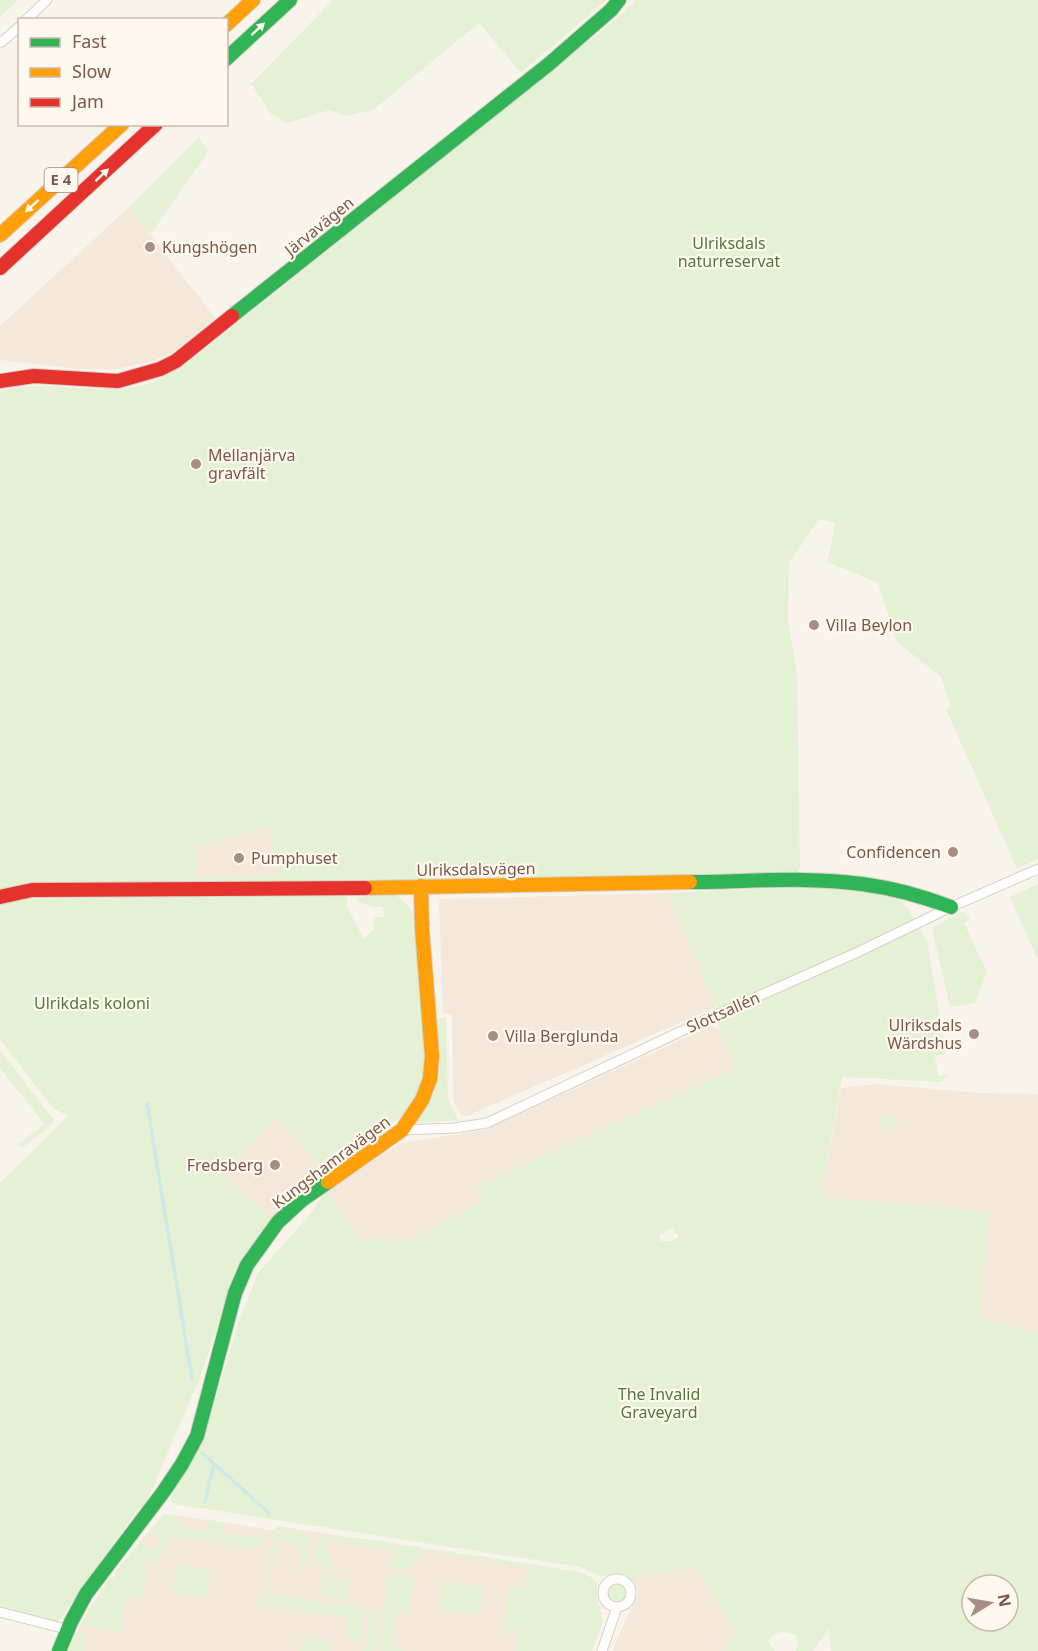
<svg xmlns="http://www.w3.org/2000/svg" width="1038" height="1651" font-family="'Noto Sans',sans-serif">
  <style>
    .residential { fill: #f4e8da }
    .green { fill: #e4f1d5; fill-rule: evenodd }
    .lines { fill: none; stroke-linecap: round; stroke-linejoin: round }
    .stream { stroke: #cbe8eb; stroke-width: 3 }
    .street-casing { stroke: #d7cfc8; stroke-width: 11 }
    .fast-casing { stroke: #d8cfc8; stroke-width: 16 }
    .slow-casing { stroke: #d8cfc8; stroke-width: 16 }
    .jam-casing { stroke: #d8cfc8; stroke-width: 16 }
    .street { stroke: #fefdfc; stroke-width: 9 }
    .fast { stroke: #30b455; stroke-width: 14 }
    .slow { stroke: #ff9f0a; stroke-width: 14 }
    .jam { stroke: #e5322d; stroke-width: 14 }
    .oneway { fill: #fff8ee }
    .poi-dot { fill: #a68f81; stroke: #fff8ee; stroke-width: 2 }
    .labels { text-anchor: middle; stroke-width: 4.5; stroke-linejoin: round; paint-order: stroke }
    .shield { fill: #fff8ee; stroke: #a2897a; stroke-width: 1.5 }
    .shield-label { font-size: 15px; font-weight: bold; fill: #7a5948 }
    .street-label { font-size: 16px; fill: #7a5948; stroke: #fff8ee }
    .park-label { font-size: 16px; fill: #4f7b3c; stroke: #fff8ee }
    .poi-label { font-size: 16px; fill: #7a5948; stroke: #fff8ee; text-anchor: start }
  </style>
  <rect width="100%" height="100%" fill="#f8f4ec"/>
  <path class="residential" d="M129,207L217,320L182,347L156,360L117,369H79L0,360V326Z
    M266,815L277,876L196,877V837Z
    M667,893L716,1007L467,1116L461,1115L453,1101L452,1015L443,1013L439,899Z
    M711,1026L719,1029L735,1069L477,1186L483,1201L413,1240L360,1239L326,1190L401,1143L485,1130Z
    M876,1084L982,1093L1038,1094V1334L980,1319L821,1197L841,1088Z
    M277,1117L325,1171L273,1218L222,1175Z
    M167,1514L273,1530L277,1526L574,1571L585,1574L597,1582V1598L602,1614L592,1651H68L89,1609L111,1577L113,1578L117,1574L115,1572L163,1515Z
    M696,1567L735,1631L726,1651H612L638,1593L634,1582L635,1577Z"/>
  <path class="green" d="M0,0H18L0,17Z
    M333,0H606L521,73L479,23L373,110L346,116L330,110L287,123L271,114L251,84Z
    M636,0H1038V859L1017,869L946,709L951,706L940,676L897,642L878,583L827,562L836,523L819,519L789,563L788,621L797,673L800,868L794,875L33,887L0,889V391C46,378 94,395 140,386C157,383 175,369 190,361L619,17ZM268,827L277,876L196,877V846Z
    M199,137L208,152L151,234L129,207Z
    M1038,884V959H1037L1010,897Z
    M799,887L861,888L896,896L908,909L927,940L946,1054L935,1056L938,1076L949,1074L941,1082L842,1077L821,1197L989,1212L980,1318L1038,1334V1651H831L829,1628L813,1651H795L798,1647L796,1635C783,1631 777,1630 768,1641L775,1651H726L735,1631L695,1567L636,1577L634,1582C622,1568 616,1576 602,1576C596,1576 586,1569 580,1567L173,1504L170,1499L206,1432L238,1324L258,1273L312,1212L326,1190L360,1239L413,1240L483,1201L477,1186L734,1069L719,1029L716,1007L667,893ZM669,1229H674L678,1238L670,1241H660V1235ZM972,1585H1008V1621H972Z
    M395,894L407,904L415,915L427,1062L418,1101L395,1121L325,1171L277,1117L222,1175L273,1218L234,1275L201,1375L147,1501L138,1509L58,1622L0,1606V1183L68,1116L54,1109L0,1040V904L13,900L54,898L347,896L348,902L346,905L364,939L374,929L373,917H384L383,907H373L358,902L357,897Z
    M963,911L970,919L964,923L987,972L975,1003L950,1007L932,928Z
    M446,1017L448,1098L458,1120L414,1123L436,1090L437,1019Z
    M0,1050L54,1120L48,1128L22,1148L19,1144L44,1124L0,1068Z
    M881 1123a8 8 0 1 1 16 0a8 8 0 1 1-16 0Z
    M167,1514L180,1516L179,1527L206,1531L208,1520L223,1522L222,1533L262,1539L264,1531L266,1541H261L260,1550L216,1543L214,1541H210V1543L208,1540L199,1539V1541L168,1537L167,1544H164L162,1562L148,1560L142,1602H137L138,1596L127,1595L121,1632L80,1625L111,1577L113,1578L117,1574L115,1572L163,1515ZM151,1533L158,1534L160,1541L157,1547L149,1550L144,1545L146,1538Z
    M277,1526L305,1531L310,1538L307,1566H302L301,1574H299L302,1549L295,1548L296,1545L289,1544V1541L276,1540L269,1590L266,1585L274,1530Z
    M325,1535L389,1542L388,1549L329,1540L326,1552L330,1554V1559L333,1560L332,1567L351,1570L350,1571L320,1567L314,1560C315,1549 315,1539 325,1535Z
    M393,1543L421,1547V1553L413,1567L402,1570L390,1568Z
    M439,1550L574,1571L591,1577L597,1582V1598L603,1622L592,1651H516L519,1630L508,1628L507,1634L502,1633L508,1590L509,1586L525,1588L528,1568L486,1561V1558H481L480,1560L438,1554Z
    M176,1565L210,1570L206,1597L171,1592Z
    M323,1573L333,1574V1578L350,1580L347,1600L320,1597Z
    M389,1573L414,1576L409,1614L397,1612L392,1648L406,1651H379Z
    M443,1581L483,1587L479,1615L439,1609Z
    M607 1592a10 10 0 1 1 20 0a10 10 0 1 1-20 0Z
    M260,1592L365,1608L363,1622L361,1623V1641L345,1639L348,1618L306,1612L304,1609H301L300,1611L297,1610V1608H292L291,1610L258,1605Z
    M370,1609L380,1611L375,1649L374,1651H364Z
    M76,1633L85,1634L83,1651H68Z
    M302,1637L330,1641L329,1651H294L300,1650Z"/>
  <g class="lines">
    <path class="stream" d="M147,1103L192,1379
      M202,1453L269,1513
      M205,1502L214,1464"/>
    <defs>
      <path id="street" d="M26,20L47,0
        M0,42H2L20,26
        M402,1130L455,1128L487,1123L707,1019L858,952L951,907L1038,869
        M603 1593a14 14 0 1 1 28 0a14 14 0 1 1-28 0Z
        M0,1612L66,1629
        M602,1651L617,1607"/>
      <path id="fast" d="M226,59L290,0
        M232,316L549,64L611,10L619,0
        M690,882C747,882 806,876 862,884C892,888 922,896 951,907
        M59,1651L71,1622L86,1594L164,1491L182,1464L197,1436L235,1293L247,1265L278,1222L302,1200L328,1182"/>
      <path id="slow" d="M226,25L253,0
        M0,235L122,124
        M365,888L690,882
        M328,1182L402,1130L422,1100L430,1079L432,1056L422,928L421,886"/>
      <path id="jam" d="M0,268L156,124
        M0,381L34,376L118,381L160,369L176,361L232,316
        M0,897L32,890L365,888"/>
    </defs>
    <use href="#street" class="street-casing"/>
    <use href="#fast" class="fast-casing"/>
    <use href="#slow" class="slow-casing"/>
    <use href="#jam" class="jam-casing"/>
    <use href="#street" class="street"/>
    <use href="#fast" class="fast"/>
    <use href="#slow" class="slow"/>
    <use href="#jam" class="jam"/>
  </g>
  <defs><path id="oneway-solid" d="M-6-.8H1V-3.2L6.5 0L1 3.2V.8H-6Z" transform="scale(1.5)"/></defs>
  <g class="oneway">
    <use href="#oneway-solid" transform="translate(258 29) rotate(-43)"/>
    <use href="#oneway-solid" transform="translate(102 175) rotate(-43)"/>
    <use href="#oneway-solid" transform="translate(32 206) rotate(138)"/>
  </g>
  <g class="poi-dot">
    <circle cx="150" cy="247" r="6"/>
    <circle cx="196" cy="464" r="6"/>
    <circle cx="814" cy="625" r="6"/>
    <circle cx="953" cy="852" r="6"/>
    <circle cx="239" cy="858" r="6"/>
    <circle cx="974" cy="1034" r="6"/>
    <circle cx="493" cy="1036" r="6"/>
    <circle cx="275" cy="1165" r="6"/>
  </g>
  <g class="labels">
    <rect class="shield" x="44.5" y="168" width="33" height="24" rx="4.5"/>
    <g class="shield-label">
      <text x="61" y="185">E 4</text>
    </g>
    <g class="street-label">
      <text transform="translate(319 226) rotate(-39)" y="6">Järvavägen</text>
      <text transform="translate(476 869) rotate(-1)" y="6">Ulriksdalsvägen</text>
      <text transform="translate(723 1012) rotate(-24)" y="6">Slottsallén</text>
      <text transform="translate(331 1162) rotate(-37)" y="6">Kungshamravägen</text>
    </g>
    <g class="park-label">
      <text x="729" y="249">Ulriksdals<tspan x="729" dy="18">naturreservat</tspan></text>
      <text x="92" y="1009">Ulrikdals koloni</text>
      <text x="659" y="1400">The Invalid<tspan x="659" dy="18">Graveyard</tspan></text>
    </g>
    <g class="poi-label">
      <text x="162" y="253">Kungshögen</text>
      <text x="208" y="461">Mellanjärva<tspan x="208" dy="18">gravfält</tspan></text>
      <text x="826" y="631">Villa Beylon</text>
      <text x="941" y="858" text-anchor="end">Confidencen</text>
      <text x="251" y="864">Pumphuset</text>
      <text x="962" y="1031" text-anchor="end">Ulriksdals<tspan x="962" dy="18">Wärdshus</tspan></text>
      <text x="505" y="1042">Villa Berglunda</text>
      <text x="263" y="1171" text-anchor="end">Fredsberg</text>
    </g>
  </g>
  <rect x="18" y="18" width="210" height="108" fill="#fff8ee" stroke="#cab8ac" stroke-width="1.5"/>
  <rect x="30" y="38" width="30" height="9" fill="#30b455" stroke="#cab8ac" stroke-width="1.5"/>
  <text x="72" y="48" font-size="18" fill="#7a5948">Fast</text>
  <rect x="30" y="68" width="30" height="9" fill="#ff9f0a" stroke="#cab8ac" stroke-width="1.5"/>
  <text x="72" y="78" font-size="18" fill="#7a5948">Slow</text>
  <rect x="30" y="98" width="30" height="9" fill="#e5322d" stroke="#cab8ac" stroke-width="1.5"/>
  <text x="72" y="108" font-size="18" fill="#7a5948">Jam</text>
  <g transform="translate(990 1603) rotate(79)"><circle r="28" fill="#fff8ee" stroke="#cab8ac" stroke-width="1.5"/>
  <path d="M0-4.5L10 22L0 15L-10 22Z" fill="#a68f81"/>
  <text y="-9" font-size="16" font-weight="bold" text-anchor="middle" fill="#7a5948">N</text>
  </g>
</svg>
